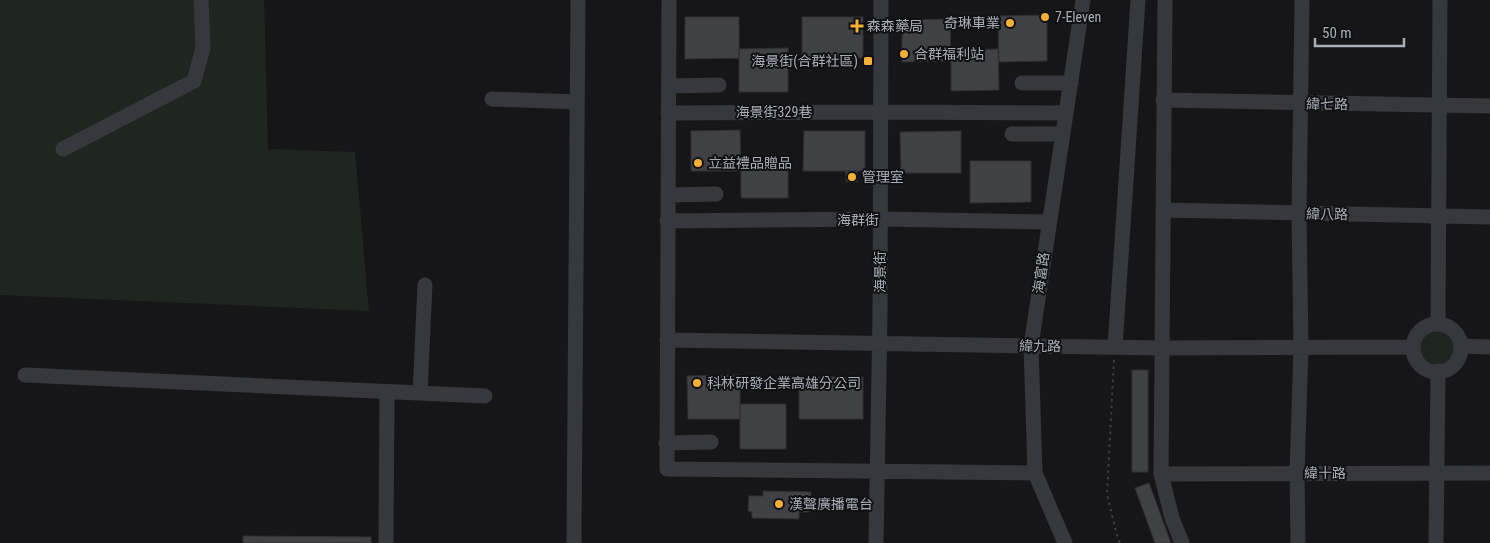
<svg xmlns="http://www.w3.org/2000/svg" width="1490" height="543" font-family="'Roboto Condensed','Noto Sans TC',sans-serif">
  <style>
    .green { fill: #1e261f }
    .building { fill: #404145; stroke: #303034 }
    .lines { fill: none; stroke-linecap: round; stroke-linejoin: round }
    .path { stroke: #3d3f44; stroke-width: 2; stroke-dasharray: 2.5 4; stroke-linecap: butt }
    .minor { stroke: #37383d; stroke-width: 15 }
    .poi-dot { fill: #f2b134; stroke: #111113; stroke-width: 2 }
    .labels { text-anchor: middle; stroke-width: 4; stroke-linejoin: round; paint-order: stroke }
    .poi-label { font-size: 14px; fill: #a8adb8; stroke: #111113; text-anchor: start }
    .street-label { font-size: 14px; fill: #a8adb8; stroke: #111113 }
  </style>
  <rect width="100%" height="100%" fill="#161618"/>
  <path class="green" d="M0,0H264L268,149L355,152L369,311L0,295Z
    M1417 348a20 20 0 1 1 40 0a20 20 0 1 1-40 0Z"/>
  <path class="building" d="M1047,15V61L999,62L998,16Z
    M685,17H739V58L685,59Z
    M802,17H863V58L802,59Z
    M950,19L951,61L902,62V20Z
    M788,48V92H739V49Z
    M998,49L999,90L951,91V50Z
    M740,130L741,171H691V131Z
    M804,131H865V171H803Z
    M961,131V173H901L900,132Z
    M970,161H1031V202L970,203Z
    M741,165H788V198H741Z
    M846,171H857V182H846Z
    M1132,370H1148V472H1132Z
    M740,375V419H688L687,376Z
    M799,377H863V419H799Z
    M740,404H786V449H740Z
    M1149,483L1171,543H1155L1135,488Z
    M763,491L811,492V495H810L809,512H799V519L752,518V512L748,511L749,496H763Z
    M243,536L371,537V543H243Z"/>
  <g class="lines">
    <path class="path" d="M1114,360L1107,494L1116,532L1120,543"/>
    <path class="minor" d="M669,0L667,469L1035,473
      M1165,0L1161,474L1172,518L1182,543
      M1022,83H1071
      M669,86L719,85
      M492,99L577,102
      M1163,100L1490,106
      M668,113L881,112L1066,113
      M1012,134H1062
      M63,149L194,81L203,48L201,0
      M668,195L716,194
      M1163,210L1490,217
      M667,221L880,219L1049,222
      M1438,324L1440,0
      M1413 348a24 24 0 1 1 48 0a24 24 0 1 1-48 0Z
      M667,340L1162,348L1413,347
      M1461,346L1490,347
      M1115,347L1138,0
      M25,375L485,396
      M420,393L425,285
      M666,443L711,442
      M1161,474L1490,473
      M386,543L387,392
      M574,543L578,0
      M876,543L880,315L881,0
      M1065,543L1035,473L1031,346L1083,0
      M1298,543L1297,473L1301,348L1299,214L1302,0
      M1436,543L1438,371"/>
  </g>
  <g class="poi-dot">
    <circle cx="1045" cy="17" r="5"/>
    <circle cx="1010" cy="23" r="5"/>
    <path d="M854.5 18.5h5v5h5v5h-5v5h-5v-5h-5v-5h5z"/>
    <circle cx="904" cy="54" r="5"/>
    <rect x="863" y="56" width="10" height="10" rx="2.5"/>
    <circle cx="698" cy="163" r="5"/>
    <circle cx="852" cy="177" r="5"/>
    <circle cx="697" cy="383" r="5"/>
    <circle cx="779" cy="504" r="5"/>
  </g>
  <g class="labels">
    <g class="poi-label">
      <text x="1055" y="22">7-Eleven</text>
      <text x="1000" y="28" text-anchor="end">奇琳車業</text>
      <text x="867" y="31">森森藥局</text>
      <text x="914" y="59">合群福利站</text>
      <text x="858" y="66" text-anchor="end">海景街(合群社區)</text>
      <text x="708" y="168">立益禮品贈品</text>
      <text x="862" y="182">管理室</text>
      <text x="707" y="388">科林研發企業高雄分公司</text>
      <text x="789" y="509">漢聲廣播電台</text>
    </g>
    <g class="street-label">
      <text transform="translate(1327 104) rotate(1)" y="5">緯七路</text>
      <text x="774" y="117">海景街329巷</text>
      <text transform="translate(1327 214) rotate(1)" y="5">緯八路</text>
      <text x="858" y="225">海群街</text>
      <text transform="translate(880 272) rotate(-90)" y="5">海景街</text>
      <text transform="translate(1041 273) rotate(-82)" y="5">海富路</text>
      <text transform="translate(1040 346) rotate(1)" y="5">緯九路</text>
      <text x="1325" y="478">緯十路</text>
    </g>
  </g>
  <path d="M1315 38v8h89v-8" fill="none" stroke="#a8adb8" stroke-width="2.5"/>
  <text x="1322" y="38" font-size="15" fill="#a8adb8" stroke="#111113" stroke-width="4" paint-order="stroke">50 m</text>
</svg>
